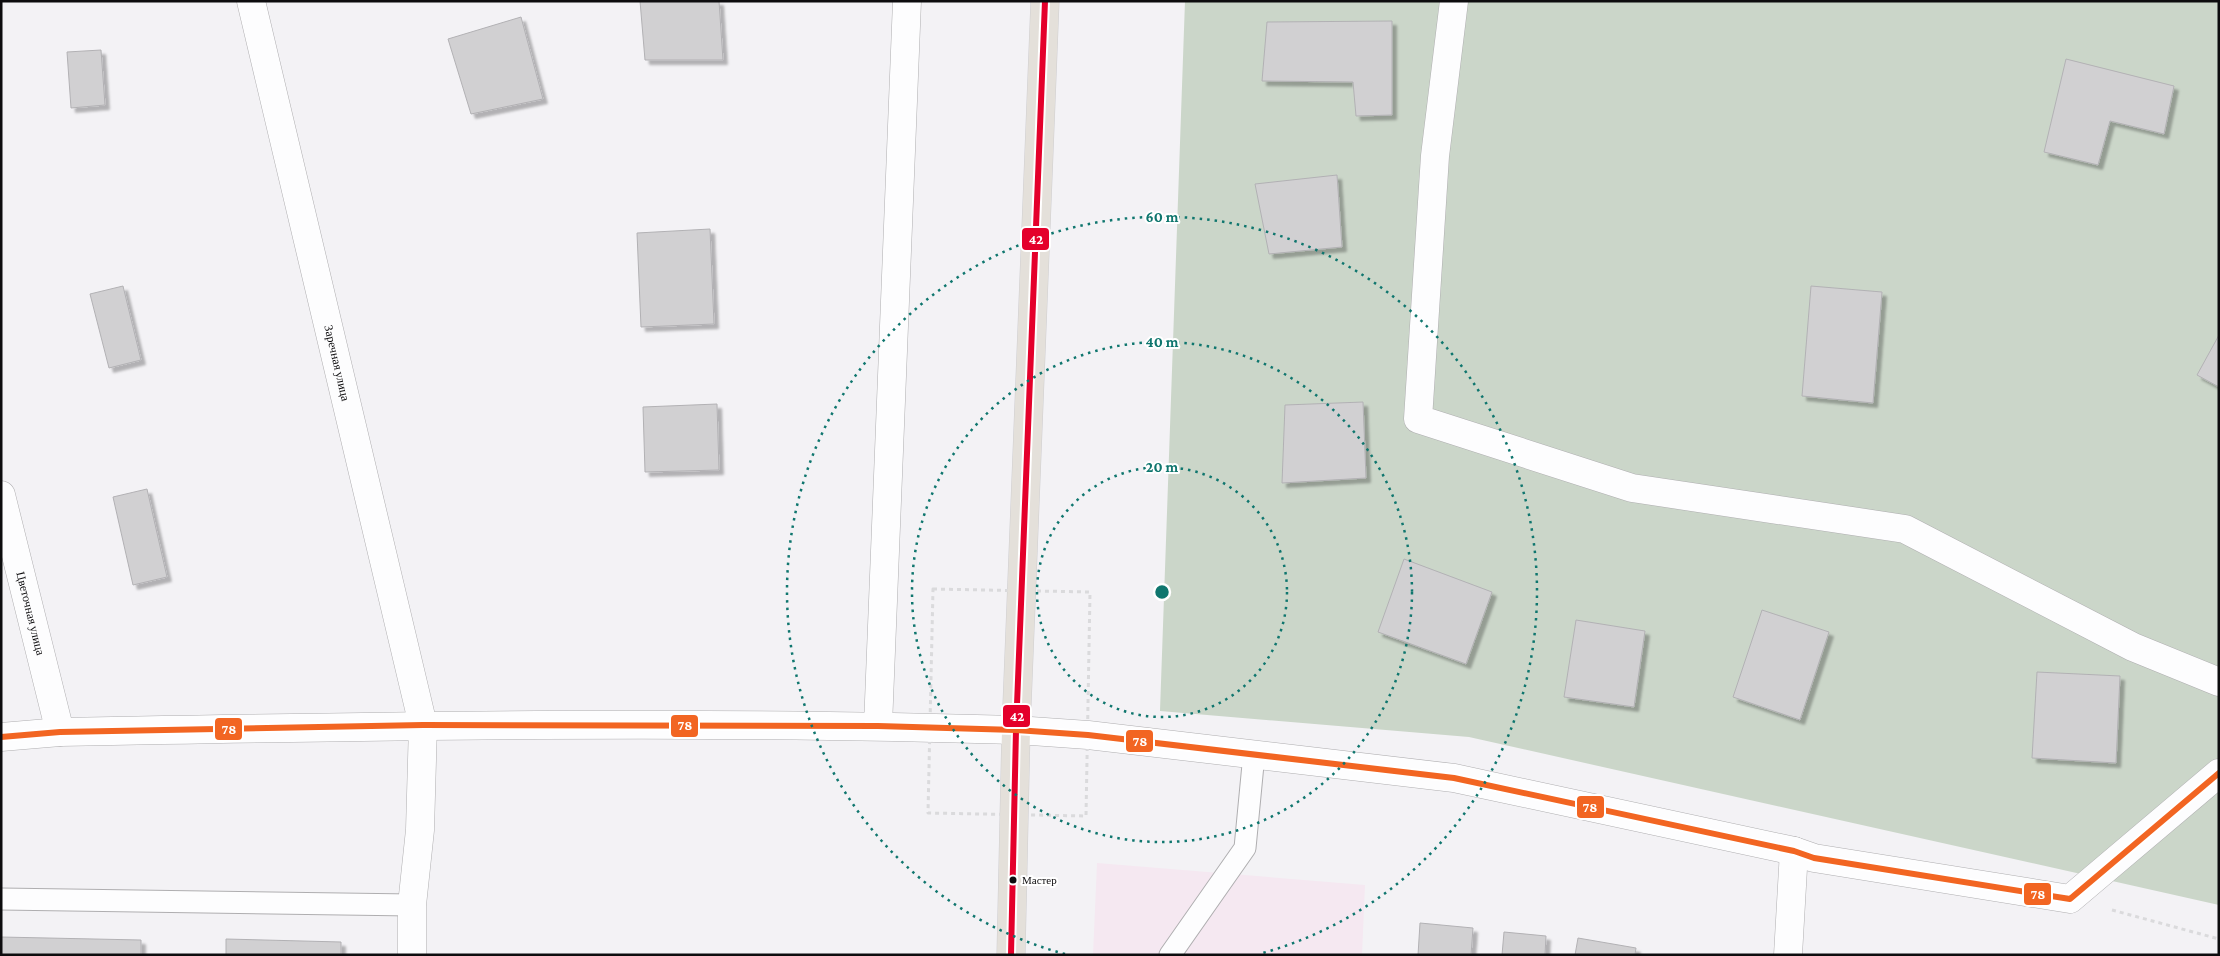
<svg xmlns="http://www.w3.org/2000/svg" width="2220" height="956" font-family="'Crimson Pro',serif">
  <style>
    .commercial { fill: #f5e8f1 }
    .forest { fill: #cbd6c9 }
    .building { fill: #d1d0d2; stroke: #b2b1b4; filter: url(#shadow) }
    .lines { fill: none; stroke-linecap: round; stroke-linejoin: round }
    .service-casing { stroke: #afaeb0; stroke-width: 23 }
    .minor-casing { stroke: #afaeb0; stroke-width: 29 }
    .tertiary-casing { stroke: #afaeb0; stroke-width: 29 }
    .primary-casing { stroke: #cfced0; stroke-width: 29 }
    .path { stroke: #dadadc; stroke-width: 3; stroke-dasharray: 4 4; stroke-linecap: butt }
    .service { stroke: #fdfdfe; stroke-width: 21 }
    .minor { stroke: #fdfdfe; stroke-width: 28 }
    .tertiary { stroke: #fdfdfe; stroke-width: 28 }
    .primary { stroke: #e4e0da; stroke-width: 28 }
    .bus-1-casing { stroke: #fff; stroke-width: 10 }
    .bus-2-casing { stroke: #fff; stroke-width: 10 }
    .bus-1 { stroke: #e4002b; stroke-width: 6 }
    .bus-2 { stroke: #f26522; stroke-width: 6 }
    .ring { fill: none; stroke: #0f766e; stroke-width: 2.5; stroke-dasharray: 2.5 5 }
    .bus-dot { fill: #0d0c0e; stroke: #fff; stroke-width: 2 }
    .labels { text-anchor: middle; stroke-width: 4; stroke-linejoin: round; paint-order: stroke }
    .bus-label { font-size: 11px; fill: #0d0c0e; stroke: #fff; text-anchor: start }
    .street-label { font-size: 12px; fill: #0d0c0e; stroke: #fff }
    .centre { fill: #0f766e; stroke: #fff; stroke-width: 2.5 }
    .ring-label { font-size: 15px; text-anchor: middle; font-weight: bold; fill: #0f766e; stroke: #fff; stroke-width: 4; stroke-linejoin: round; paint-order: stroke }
    .line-badge { stroke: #fff; stroke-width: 2 }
    .badge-label { font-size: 14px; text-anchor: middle; font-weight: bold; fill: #fff }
  </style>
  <defs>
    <filter id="shadow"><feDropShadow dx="4.5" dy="4.5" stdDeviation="1" flood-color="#0004"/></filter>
  </defs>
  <rect width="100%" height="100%" fill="#f3f2f5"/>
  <path class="commercial" d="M1097,863L1365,885L1362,955H1093Z"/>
  <path class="forest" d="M1185,1H2219V905L1469,737L1160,711Z"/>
  <path class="building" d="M640,1H719L723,60H645Z
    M521,17L543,99L471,114L448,39Z
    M1392,21V115L1356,116L1353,82L1262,81L1267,22Z
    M101,50L105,105L71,108L67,52Z
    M2066,59L2174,86L2164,134L2110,121L2098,165L2044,152Z
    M1337,175L1342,247L1269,254L1255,184Z
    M710,229L714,324L641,327L637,233Z
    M123,286L141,360L109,368L90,294Z
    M1811,286L1882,292L1873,403L1802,396Z
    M2219,335V387L2197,375Z
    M1363,402L1366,478L1282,483L1285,405Z
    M717,404L719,470L645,472L643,407Z
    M147,489L167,577L133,585L113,497Z
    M1404,559L1492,592L1466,664L1378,632Z
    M1762,610L1829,632L1800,720L1733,697Z
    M1576,620L1645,631L1634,707L1564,697Z
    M2037,672L2120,676L2116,763L2032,758Z
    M1420,923L1473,928L1471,955H1418Z
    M1504,932L1546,936L1545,955H1502Z
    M1,937L141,940V955H1Z
    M1578,938L1636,948L1635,955H1575Z
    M226,939L341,942V955H226Z"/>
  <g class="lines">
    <defs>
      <path id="service" d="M1,899L412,905
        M1170,955L1245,848L1254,754"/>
      <g id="minor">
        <path id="s1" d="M251,1L423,725L420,830L412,905V955"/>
        <path d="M1454,1L1435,156L1418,419L1632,488L1905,529L2133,647L2219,682"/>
        <path id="s2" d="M1,495L60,732"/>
        <path d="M878,726L907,1"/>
        <path d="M1016,730L1088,735L1454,778L1794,851L1814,858L2070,899L2219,773"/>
        <path d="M1788,955L1794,851"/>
      </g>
      <path id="tertiary" d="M1,737L60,732C378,726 697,720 1016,730"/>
      <path id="primary" d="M1011,955L1016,730L1045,1"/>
    </defs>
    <use href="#service" class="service-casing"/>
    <use href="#minor" class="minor-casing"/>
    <use href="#tertiary" class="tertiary-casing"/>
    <use href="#primary" class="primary-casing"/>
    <path class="path" d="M933,589L1090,592L1086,816L928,813Z
      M2112,910L2219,939"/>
    <use href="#service" class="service"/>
    <use href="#minor" class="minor"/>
    <use href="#tertiary" class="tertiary"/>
    <use href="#primary" class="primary"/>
    <defs>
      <path id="bus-1" d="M1011,955L1016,730L1045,1"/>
      <path id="bus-2" d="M1,737L60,732L423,725L878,726L1016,730L1088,735L1454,778L1794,851L1814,858L2070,899L2219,773"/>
    </defs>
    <use href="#bus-1" class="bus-1-casing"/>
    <use href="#bus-2" class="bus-2-casing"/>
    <use href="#bus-1" class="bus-1"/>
    <use href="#bus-2" class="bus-2"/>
  </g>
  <g class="ring">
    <circle cx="1162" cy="592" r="125"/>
    <circle cx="1162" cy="592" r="250"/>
    <path d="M1065 954A375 375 0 1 1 1259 954"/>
  </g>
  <circle class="bus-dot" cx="1013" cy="880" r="4.5"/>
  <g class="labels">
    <g class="bus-label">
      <text x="1022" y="884">Мастер</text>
    </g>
    <g class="street-label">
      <text dy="4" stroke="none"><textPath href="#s1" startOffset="372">Заречная улица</textPath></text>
      <text dy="4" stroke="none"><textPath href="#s2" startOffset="122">Цветочная улица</textPath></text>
    </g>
  </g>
  <circle cx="1162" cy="592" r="8" class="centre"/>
  <g class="ring-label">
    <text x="1162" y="222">60 m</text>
    <text x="1162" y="347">40 m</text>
    <text x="1162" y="472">20 m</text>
  </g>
  <g class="line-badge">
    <rect x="1021" y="227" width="29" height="24" rx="5" fill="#e4002b"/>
    <rect x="1002" y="704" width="29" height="24" rx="5" fill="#e4002b"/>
    <rect x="670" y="714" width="29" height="24" rx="5" fill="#f26522"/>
    <rect x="214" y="717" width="29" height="24" rx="5" fill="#f26522"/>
    <rect x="1125" y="729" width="29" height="24" rx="5" fill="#f26522"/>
    <rect x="1576" y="795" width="29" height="24" rx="5" fill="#f26522"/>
    <rect x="2023" y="882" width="29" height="24" rx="5" fill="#f26522"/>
  </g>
  <g class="badge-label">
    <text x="1036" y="244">42</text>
    <text x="1017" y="721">42</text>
    <text x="685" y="730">78</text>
    <text x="229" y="734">78</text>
    <text x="1140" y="746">78</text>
    <text x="1590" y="812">78</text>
    <text x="2038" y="899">78</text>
  </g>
  <rect width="2220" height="956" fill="none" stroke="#0d0c0e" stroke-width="5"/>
</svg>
